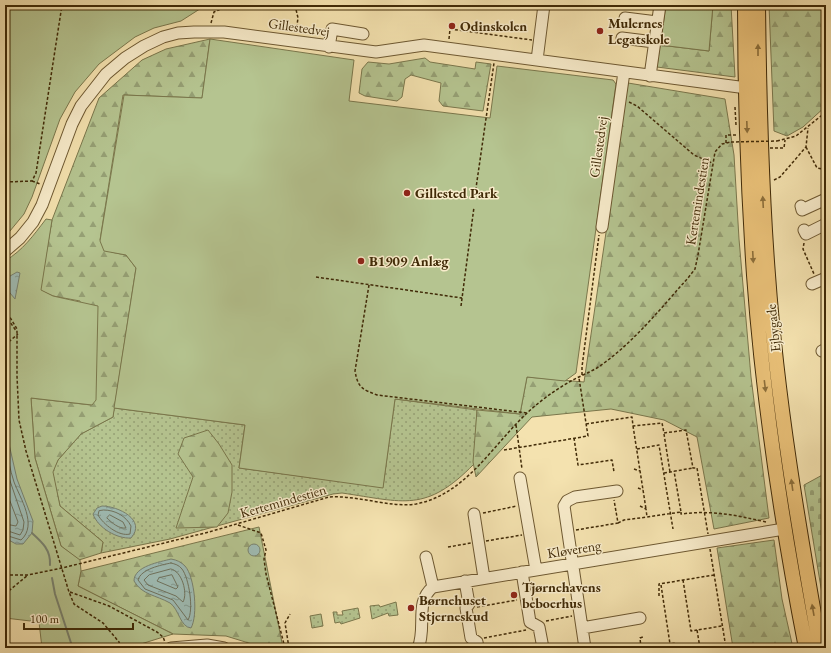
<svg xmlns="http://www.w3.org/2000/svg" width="831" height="653" font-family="'EB Garamond',serif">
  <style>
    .grass { fill: url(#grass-dots); stroke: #7a774c }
    .forest { fill: url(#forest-firs); stroke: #7a774c }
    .cemetery { fill: url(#cemetery-stones); stroke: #7a774c }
    .park { fill: #b5c490; stroke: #7a774c }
    .water { fill: url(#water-ripples); stroke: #79826f }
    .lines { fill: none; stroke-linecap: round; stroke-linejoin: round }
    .shore { stroke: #70735e; stroke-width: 1 }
    .stream { stroke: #79826f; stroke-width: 2 }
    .minor-casing { stroke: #6d5831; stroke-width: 13 }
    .major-casing { stroke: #402a07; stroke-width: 16 }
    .path { stroke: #402a07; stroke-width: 1.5; stroke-dasharray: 3 2; stroke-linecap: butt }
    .minor { stroke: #f8eccb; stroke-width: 11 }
    .major { stroke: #eac178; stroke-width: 14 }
    .path-bridge { stroke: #402a07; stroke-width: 1.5; stroke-dasharray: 3 2; stroke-linecap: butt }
    .oneway { fill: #8c6e3a }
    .poi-dot { fill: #8f2418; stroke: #f8eccb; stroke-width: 1.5 }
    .labels { text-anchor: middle; stroke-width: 3; stroke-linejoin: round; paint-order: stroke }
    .poi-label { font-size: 14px; font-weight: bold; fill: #402a07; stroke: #f8eccb; text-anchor: start }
    .street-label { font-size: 14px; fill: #402a07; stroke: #f8eccb }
  </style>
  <defs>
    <pattern id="grass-dots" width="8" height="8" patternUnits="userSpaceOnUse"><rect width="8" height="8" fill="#b5c490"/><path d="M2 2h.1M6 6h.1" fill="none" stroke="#959f74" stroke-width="1.8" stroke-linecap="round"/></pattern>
    <pattern id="forest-firs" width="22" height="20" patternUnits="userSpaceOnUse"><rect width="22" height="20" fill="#b5c490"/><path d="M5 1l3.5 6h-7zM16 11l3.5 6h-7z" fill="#959f74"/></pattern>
    <pattern id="cemetery-stones" width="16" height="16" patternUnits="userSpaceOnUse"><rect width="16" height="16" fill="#b5c490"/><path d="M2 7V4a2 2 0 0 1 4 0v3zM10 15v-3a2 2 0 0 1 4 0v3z" fill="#959f74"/></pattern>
    <pattern id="water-ripples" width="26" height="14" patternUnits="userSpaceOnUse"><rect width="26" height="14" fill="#9fbcb4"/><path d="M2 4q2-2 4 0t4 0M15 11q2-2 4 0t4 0" fill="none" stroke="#839990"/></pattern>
  </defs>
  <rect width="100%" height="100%" fill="#f4e2af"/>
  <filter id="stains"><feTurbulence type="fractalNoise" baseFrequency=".005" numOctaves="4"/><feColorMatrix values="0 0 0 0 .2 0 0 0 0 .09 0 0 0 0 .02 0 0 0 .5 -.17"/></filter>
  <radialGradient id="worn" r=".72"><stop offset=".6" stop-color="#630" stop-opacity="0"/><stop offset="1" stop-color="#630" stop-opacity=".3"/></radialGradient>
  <path class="grass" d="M395,399L477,410L474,464C426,513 404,502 342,493L333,494L170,539L101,553L103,542L60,506L52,472L58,460L81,434L113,417L114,408L245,425L239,468L383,487Z
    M396,602L398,615L389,616L388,613L372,619L370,606L379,605L380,607Z
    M358,608L360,618L341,624L340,622L335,623L333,612H337V615H343L342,611Z
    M321,614L323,626L312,628L310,616Z"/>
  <path class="forest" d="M713,5H731L735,77L657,67L660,45L709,51Z
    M769,5H826V106L803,127L787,136L774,131Z
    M210,39L202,98L123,95L100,240L111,252L126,255L136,268L113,417L81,434L58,460L53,472L60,506L103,542L101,553L79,560L61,546L35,458L31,398L91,405L80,301L53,296L40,290L52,220L99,98L142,60L166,49Z
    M425,58L430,62L475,69L476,62L491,64L483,111L443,106L439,101L441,83L411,75L405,79L402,97L397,101L365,96L359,93L362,69L368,62L389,64Z
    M628,83L725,99L734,155L739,239L751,377L769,518L714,529L697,437L664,420L611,409L532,417L476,477L473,462L477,410L520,414L527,377L584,382Z
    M208,430L219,444L232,465V492L228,513L217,527L176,528L193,477L178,454L184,438Z
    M259,527L283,648L252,644L226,636L173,634L78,586L81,571Z
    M774,540L782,599L793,648H733L717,548Z"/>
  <path class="cemetery" d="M826,473V618L804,485Z"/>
  <path class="park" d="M5,5H206L181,21L154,28L135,37L99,64L75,92L60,119L32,197L24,214L5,237Z
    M666,5H713L709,51L660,45Z
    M210,39L354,60L349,101L490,118L497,66L613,80L616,84L576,373L565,381L527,377L520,414L395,399L383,488L239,468L245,425L114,408L136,268L126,255L104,251L100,241L124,95L202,98Z
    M46,219L52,220L41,290L53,296L98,306L96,400L92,405L31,398L35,458L61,546L80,560L81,571L78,586L173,634L128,648H42L39,622L5,618V261C23,250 33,236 46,219Z"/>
  <path class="water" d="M17,272L20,273L15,299L5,287V279Z
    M5,436L9,444L17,479L33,521L32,533L23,544H16L5,538Z
    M102,506C118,506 147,520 131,538C117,539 98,528 93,514L97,508Z
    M248 550a6 6 0 1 1 12 0a6 6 0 1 1-12 0Z
    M171,559C177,560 181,562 185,566C195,577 198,616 191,628C180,627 179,609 170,603C156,595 142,595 134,581C134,566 160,562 171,559Z"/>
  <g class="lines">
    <path class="shore" d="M5,445C8,457 10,470 14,482C20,498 38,525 21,540L5,535
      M5,466L24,522L23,530L20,535L5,530
      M5,488L18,522L16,526L5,524
      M104,510C115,510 126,516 131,526L130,534C119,537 103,524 98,515L99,511Z
      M110,515L123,522L126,528C119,529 112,523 107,518Z
      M171,563C175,564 179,565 182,569C189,578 194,610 188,620L173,600L145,589L138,580C141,569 161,565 171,563Z
      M171,569C182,571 188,593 183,602L176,596L148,585L144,580L149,575Z
      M172,575L178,587L176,589L157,581L159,578Z"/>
    <path class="stream" d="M32,533C42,542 51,550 50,565
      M52,578L55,594L72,646"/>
    <defs>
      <path id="minor" d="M625,18L657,22
        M622,38L654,42
        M329,47L332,29L363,34
        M537,60L544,5
        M650,76L660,5
        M801,206L802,210L826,199
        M602,227L624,72
        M804,230L806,234L826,224
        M5,251L20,238L33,222L42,205L72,124L81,106L106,74L125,58L144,46L163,37L178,33L194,32H224L376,52L424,45L754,89
        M812,284L826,278
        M822,351L826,349
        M520,478L536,570
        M474,514L484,578
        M426,557L433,587
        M522,572L530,622L539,627L543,648
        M465,581L469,604L466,608L471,638L477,642L478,648
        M582,628L640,618
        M171,648L207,645L224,648
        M418,648C427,628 414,602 433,587L784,529
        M585,648L564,506L567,501L575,497L617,491"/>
      <path id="major" d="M745,5C745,95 748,185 754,275C763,400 782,525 806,648
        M758,5C759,95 761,185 768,275C777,400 798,524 820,648"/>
    </defs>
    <use href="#minor" class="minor-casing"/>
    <use href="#major" class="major-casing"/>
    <path class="path" d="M295,5L298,18L296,32
      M211,23L214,12L229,5
      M449,39L450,29L532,40
      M629,102L637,106L694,155L712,163
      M735,107L736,125
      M777,141L796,136L826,112
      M726,143V135H736
      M806,147L817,168L822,169L826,177
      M770,148H784L785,140
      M774,180L780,177L806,147L808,128
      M32,181L40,184
      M5,182L32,181L36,173L62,5
      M475,195L494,63
      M804,243L803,249L814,274
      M316,277L462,298
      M369,285L355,371C358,388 362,389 377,395L527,413
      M461,306L474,207
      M5,309L17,329V376L19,420L26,451L69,592L74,604L103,623L119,642L121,648
      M5,315L17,332
      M5,345L18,334
      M582,375V367L599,235
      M586,424L632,417L633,426L662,423L664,433L686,430L693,468H697L708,534
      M516,425L522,469
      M633,426L646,509
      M664,434L670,472
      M574,438L578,465L612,460L614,472
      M637,449L659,445L673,529
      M504,450L588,436L579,378
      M634,469L640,471
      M664,473L693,468
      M638,488L643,490
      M640,506L646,509L647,517L681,512L674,471
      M681,512V514C712,510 735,515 766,522
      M483,513L517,506
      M618,523L624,520L647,517
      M238,525L261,533L266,550L264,559L266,574L285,648
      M576,530L618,523L614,500
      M486,541L522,535
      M448,547L471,543
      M710,549L726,648
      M5,575H28L62,568L209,532L329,497C357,495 391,508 416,504C465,495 493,445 527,413C540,401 555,390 571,381C580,376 591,372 600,366C634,342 661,308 688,278L695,269L698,255L715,152L722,144L731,142
      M683,580L691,631L697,630
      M661,585L670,644
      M70,592L109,606L157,632L163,637L165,642
      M5,594L28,575
      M659,596V584L714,575
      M477,607L517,600
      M546,621L572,616
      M484,638L526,630
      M289,648L285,623L290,614
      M641,648L640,638L643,637
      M647,648L676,643L677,648
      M700,648L697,630L722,626"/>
    <use href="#minor" class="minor"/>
    <use href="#major" class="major"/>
    <path class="path-bridge" d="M731,142L777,141"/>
  </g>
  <defs><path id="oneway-solid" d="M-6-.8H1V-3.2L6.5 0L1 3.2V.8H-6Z"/></defs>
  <g class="oneway">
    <use href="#oneway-solid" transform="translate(758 50) rotate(-90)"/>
    <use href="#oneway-solid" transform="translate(747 127) rotate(88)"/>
    <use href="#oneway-solid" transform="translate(763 202) rotate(-93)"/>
    <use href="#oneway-solid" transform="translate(753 257) rotate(87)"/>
    <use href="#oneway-solid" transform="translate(765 386) rotate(83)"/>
    <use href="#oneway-solid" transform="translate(792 485) rotate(-98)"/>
    <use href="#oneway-solid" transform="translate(813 610) rotate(-100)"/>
  </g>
  <g class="poi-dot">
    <circle cx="452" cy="26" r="4"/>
    <circle cx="600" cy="31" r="4"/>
    <circle cx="407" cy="193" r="4"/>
    <circle cx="361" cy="261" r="4"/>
    <circle cx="514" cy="595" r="4"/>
    <circle cx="411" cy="608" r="4"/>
  </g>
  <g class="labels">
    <g class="poi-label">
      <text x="608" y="28">Mulernes<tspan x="608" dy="16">Legatskole</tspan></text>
      <text x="460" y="31">Odinskolen</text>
      <text x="415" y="198">Gillested Park</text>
      <text x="369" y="266">B1909 Anlæg</text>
      <text x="522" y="592">Tjørnehavens<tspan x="522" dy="16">beboerhus</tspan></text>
      <text x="419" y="605">Børnehuset<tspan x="419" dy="16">Stjerneskud</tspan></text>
    </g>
    <g class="street-label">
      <text transform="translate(299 27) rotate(8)" y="5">Gillestedvej</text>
      <text transform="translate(598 147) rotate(-82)" y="5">Gillestedvej</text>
      <text transform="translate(697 201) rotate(-81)" y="5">Kertemindestien</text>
      <text transform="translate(773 328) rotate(-96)" y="5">Ejbygade</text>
      <text transform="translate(283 501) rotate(-16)" y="5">Kertemindestien</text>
      <text transform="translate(574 549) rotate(-9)" y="5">Kløvereng</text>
    </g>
  </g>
  <rect width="831" height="653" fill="none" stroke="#f4e2af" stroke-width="20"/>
  <rect x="6" y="6" width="819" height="641" fill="none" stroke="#402a07" stroke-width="2"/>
  <rect x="10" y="10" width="811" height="633" fill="none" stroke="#402a07"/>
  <path d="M24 623v6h109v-6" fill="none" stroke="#402a07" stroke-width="2"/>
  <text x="30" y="623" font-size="12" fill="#402a07" stroke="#f8eccb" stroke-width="3" paint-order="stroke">100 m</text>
  <rect width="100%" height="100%" filter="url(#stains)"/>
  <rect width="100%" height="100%" fill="url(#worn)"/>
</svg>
